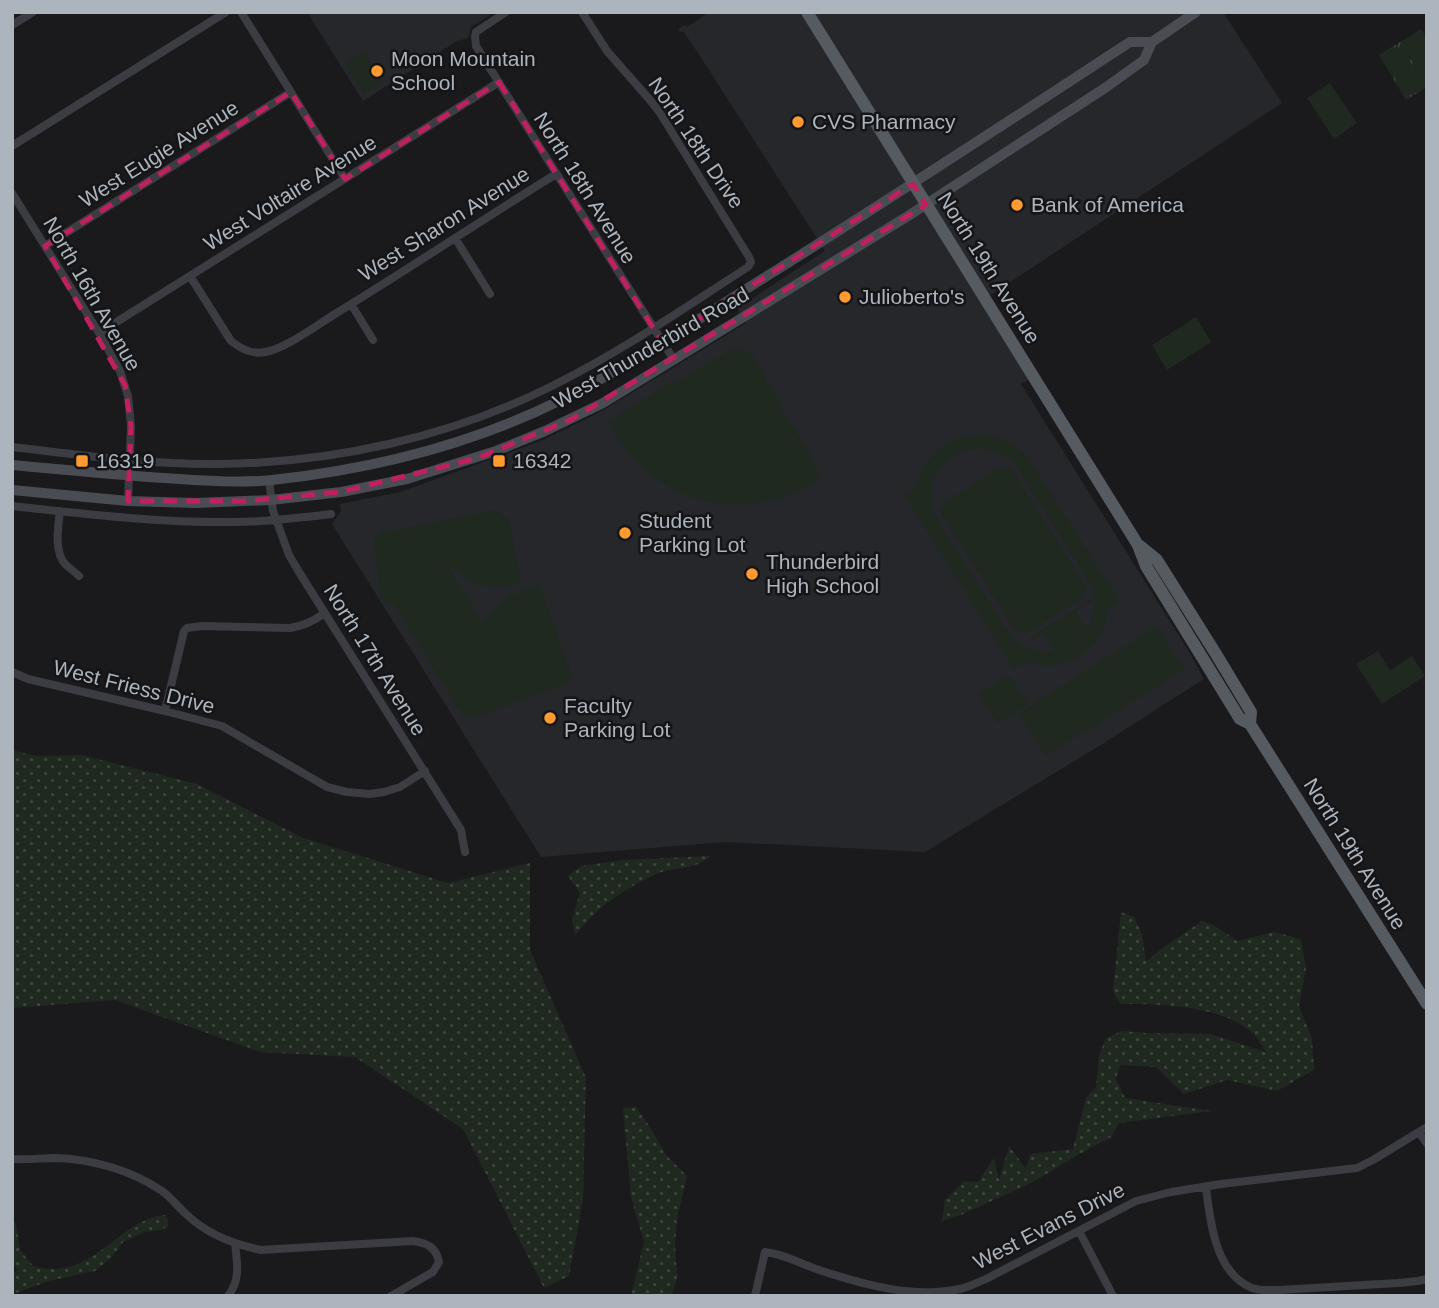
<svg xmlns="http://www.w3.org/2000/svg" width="1439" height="1308" font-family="Arial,sans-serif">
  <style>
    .built { fill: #26272a }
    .grass { fill: url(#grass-dots) }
    .park { fill: url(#park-tufts) }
    .garden { fill: #1f291f; fill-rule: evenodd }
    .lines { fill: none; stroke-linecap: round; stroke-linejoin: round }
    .street { stroke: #3b3d42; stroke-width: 8 }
    .secondary { stroke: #494c52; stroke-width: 10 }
    .primary { stroke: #565a61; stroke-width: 12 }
    .marked { fill: none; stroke: #c12060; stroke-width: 5; stroke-dasharray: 14 9; stroke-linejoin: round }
    .poi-dot { fill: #ff9a30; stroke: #151518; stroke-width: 2.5 }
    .labels { text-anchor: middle; stroke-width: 5; stroke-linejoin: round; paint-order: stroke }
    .poi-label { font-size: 21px; fill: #acb4bd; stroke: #151518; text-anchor: start }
    .street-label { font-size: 21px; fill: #acb4bd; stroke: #151518 }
  </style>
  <defs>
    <pattern id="grass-dots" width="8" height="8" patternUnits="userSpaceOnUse" patternTransform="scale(1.75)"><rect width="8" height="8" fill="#1f291f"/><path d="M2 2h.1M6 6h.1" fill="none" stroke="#3d463e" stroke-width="1.8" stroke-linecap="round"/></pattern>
    <pattern id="park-tufts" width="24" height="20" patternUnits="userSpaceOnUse" patternTransform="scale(1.75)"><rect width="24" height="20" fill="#1f291f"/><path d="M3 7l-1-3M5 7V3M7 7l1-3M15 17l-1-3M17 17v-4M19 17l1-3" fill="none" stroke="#3d463e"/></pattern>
  </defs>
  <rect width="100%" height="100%" fill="#1a1a1d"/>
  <path class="built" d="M307,12H495L471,27L468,38L457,41L363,101Z
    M709,12H1223L1282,103L986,298L1034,377L1021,384L1191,655L1204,679L1104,743L925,852L725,842L541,857L332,524L341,511L340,504L400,492L517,450L547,438L602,411L746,323L737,308L825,251L698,53L683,31L680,32L678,29L685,25L687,27Z"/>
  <path class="grass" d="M12,750L36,756L81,755L197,784L303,838L448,883L530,863V950L586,1078L583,1199L569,1276L544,1288L463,1129L355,1057L260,1052L115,1000L12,1008Z
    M711,856C698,869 676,867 659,873C640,881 618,894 602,907C592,915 584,926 575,935L572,919L580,893L568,876L581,866L622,860Z
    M1121,912L1134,917L1142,934L1146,962L1160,950L1202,921L1215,926L1237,941L1274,932L1301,939L1306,969L1299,1006L1312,1039L1314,1070L1277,1091L1227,1080L1184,1094L1156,1067L1120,1065L1116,1079L1125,1098L1212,1111L1119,1123L1111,1137L1076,1156L1033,1182L961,1215L942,1221L945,1200L964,1181L978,1182L994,1158L999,1180L1009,1146L1026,1169L1030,1154L1073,1149L1086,1098L1096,1087L1099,1056L1106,1038L1122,1031L1146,1033L1210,1034L1266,1052C1261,1045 1256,1035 1249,1030C1217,1005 1159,1004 1120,1004L1113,991Z
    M636,1107L650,1127L666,1155L687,1176L677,1219L675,1244L677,1278L672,1296H631L644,1242L631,1197L623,1108Z
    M165,1215L168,1220V1227L160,1230L145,1232L123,1242L111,1258L95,1271L49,1281L16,1293L12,1296V1276L17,1270L12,1262V1219L16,1224L20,1250L33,1266C94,1283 116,1220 165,1215Z"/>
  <path class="park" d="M1421,29L1427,39V87L1406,100L1379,55Z"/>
  <path class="garden" d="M1422,35L1427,42V80L1425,81L1404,47Z
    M1402,48L1423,82L1405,94L1384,60Z
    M364,51L383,82L364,94L345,63Z
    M1330,83L1357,123L1334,139L1307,98Z
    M1196,317L1211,342L1167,370L1152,345Z
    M734,348L750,352L764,374L765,379L781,404L784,413L810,454L820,479C760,519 682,512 633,458C623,447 616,434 608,422L668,384L676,383Z
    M971,435C993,433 1011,440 1027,456L1120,602L1109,610C1101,651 1067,674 1026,662L1014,669L904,495L917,487C924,459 942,441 971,435ZM980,448L998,452L1014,462L1091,585C1096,601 1095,615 1087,629L1075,612L1092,601L1091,599L1030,638L1031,640L1043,633L1054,651C1037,653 1022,647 1010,635L933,513C924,478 944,451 980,448Z
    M1009,465L1088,590L1081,594L1083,597L1026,634L1024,631L1018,634L939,510L945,506L943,503L1000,467L1002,470Z
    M495,510L509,520L521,582C492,594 463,582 445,558L442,566L447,564L482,622C500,601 513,593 539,584L572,677L565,685L474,717L473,714L465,719L394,604L381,601L374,541L381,533Z
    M1157,626L1184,669L1046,756L1019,713Z
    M1378,651L1390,670L1412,656L1425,676L1382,704L1356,664Z
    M1009,675L1028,704L998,723L979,694Z"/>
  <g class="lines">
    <path class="street" d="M241,12L345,179
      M506,12L476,32L475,37L476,46L674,360
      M12,25L33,12
      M12,146L226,12
      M12,193L99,333L120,371L128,396L131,426L128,501
      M455,238L490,294
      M45,246L291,92
      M190,276L231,341C241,349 252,355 265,352C285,349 317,325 335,314C410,268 482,220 556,174
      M351,304L373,340
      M99,333L499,82
      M12,447C81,455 150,465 219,464C333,463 450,437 552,386C621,352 684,308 748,267L751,262L749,257L660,113L650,100L607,51L582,12
      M269,480L273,511L289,555L299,572L461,830L465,852
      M12,506C86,514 160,523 234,522C267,522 299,518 331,514
      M60,511C58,527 54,551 65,564C69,568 75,572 79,576
      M12,672L28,679L165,711L222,726L327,787L347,792L370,794L384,792L400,787L425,771
      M165,711L184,631L187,628L202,626L290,628C304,626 314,621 325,613
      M1419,1132L1427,1144
      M12,1159C27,1160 41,1158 55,1158C92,1159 131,1170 162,1191C171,1197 177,1206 185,1213C206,1234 232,1244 261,1250L413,1241C427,1243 436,1247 439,1262L433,1272L391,1296
      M1206,1187C1210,1221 1215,1273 1252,1288C1260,1291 1270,1290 1279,1290L1398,1283L1418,1281L1427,1279
      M1079,1231L1113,1296
      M228,1296C241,1280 237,1262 235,1243
      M755,1296L765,1252C784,1254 799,1263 816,1269C861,1284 913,1299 960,1289C969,1287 978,1282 986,1279L1136,1201L1171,1192L1221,1184L1357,1168L1373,1160L1427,1127"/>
    <path class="secondary" d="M12,465C68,470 123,476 179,479C210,481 241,483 272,480C374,469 471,445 563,399C637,362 705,314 775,271C895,196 1012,119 1130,42H1152L1196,12
      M12,490L128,501L196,503L271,500L341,492L407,479L496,451L545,431L603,403L908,216L1105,88L1144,60L1152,42"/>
    <path class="primary" d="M807,12L1138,545L1146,566L1240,719L1250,724L1427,1004
      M1140,546L1157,560L1216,654L1251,712L1250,724"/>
  </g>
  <path class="marked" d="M499,82L662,342L913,184L926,205L572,419L478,458L341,492L245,501H128L131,426L125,385L45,246L291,92L345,179Z"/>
  <g class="poi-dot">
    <circle cx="377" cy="71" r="7"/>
    <circle cx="798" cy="122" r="7"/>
    <circle cx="1017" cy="205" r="7"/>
    <circle cx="845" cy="297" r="7"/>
    <rect x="75" y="454" width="14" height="14" rx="3.5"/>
    <rect x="492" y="454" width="14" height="14" rx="3.5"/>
    <circle cx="625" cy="533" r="7"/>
    <circle cx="752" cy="574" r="7"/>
    <circle cx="550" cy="718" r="7"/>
  </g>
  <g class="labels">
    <g class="poi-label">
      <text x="391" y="66">Moon Mountain<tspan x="391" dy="24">School</tspan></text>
      <text x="812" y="129">CVS Pharmacy</text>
      <text x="1031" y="212">Bank of America</text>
      <text x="859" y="304">Julioberto's</text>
      <text x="96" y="468">16319</text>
      <text x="513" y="468">16342</text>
      <text x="639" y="528">Student<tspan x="639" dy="24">Parking Lot</tspan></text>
      <text x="766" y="569">Thunderbird<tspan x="766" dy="24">High School</tspan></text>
      <text x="564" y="713">Faculty<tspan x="564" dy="24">Parking Lot</tspan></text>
    </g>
    <g class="street-label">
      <text transform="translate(696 143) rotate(56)" y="7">North 18th Drive</text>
      <text transform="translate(159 154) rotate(-32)" y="7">West Eugie Avenue</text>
      <text transform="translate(585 188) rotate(58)" y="7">North 18th Avenue</text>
      <text transform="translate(290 193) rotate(-32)" y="7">West Voltaire Avenue</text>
      <text transform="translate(444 224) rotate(-32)" y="7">West Sharon Avenue</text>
      <text transform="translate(989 268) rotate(58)" y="7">North 19th Avenue</text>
      <text transform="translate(92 294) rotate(60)" y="7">North 16th Avenue</text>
      <text transform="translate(651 348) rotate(-30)" y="7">West Thunderbird Road</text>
      <text transform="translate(375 660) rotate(58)" y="7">North 17th Avenue</text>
      <text transform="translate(134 687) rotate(14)" y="7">West Friess Drive</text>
      <text transform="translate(1355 854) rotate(58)" y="7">North 19th Avenue</text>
      <text transform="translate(1049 1226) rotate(-27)" y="7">West Evans Drive</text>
    </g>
  </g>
  <rect width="1439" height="1308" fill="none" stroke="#acb4bd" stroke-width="28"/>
</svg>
